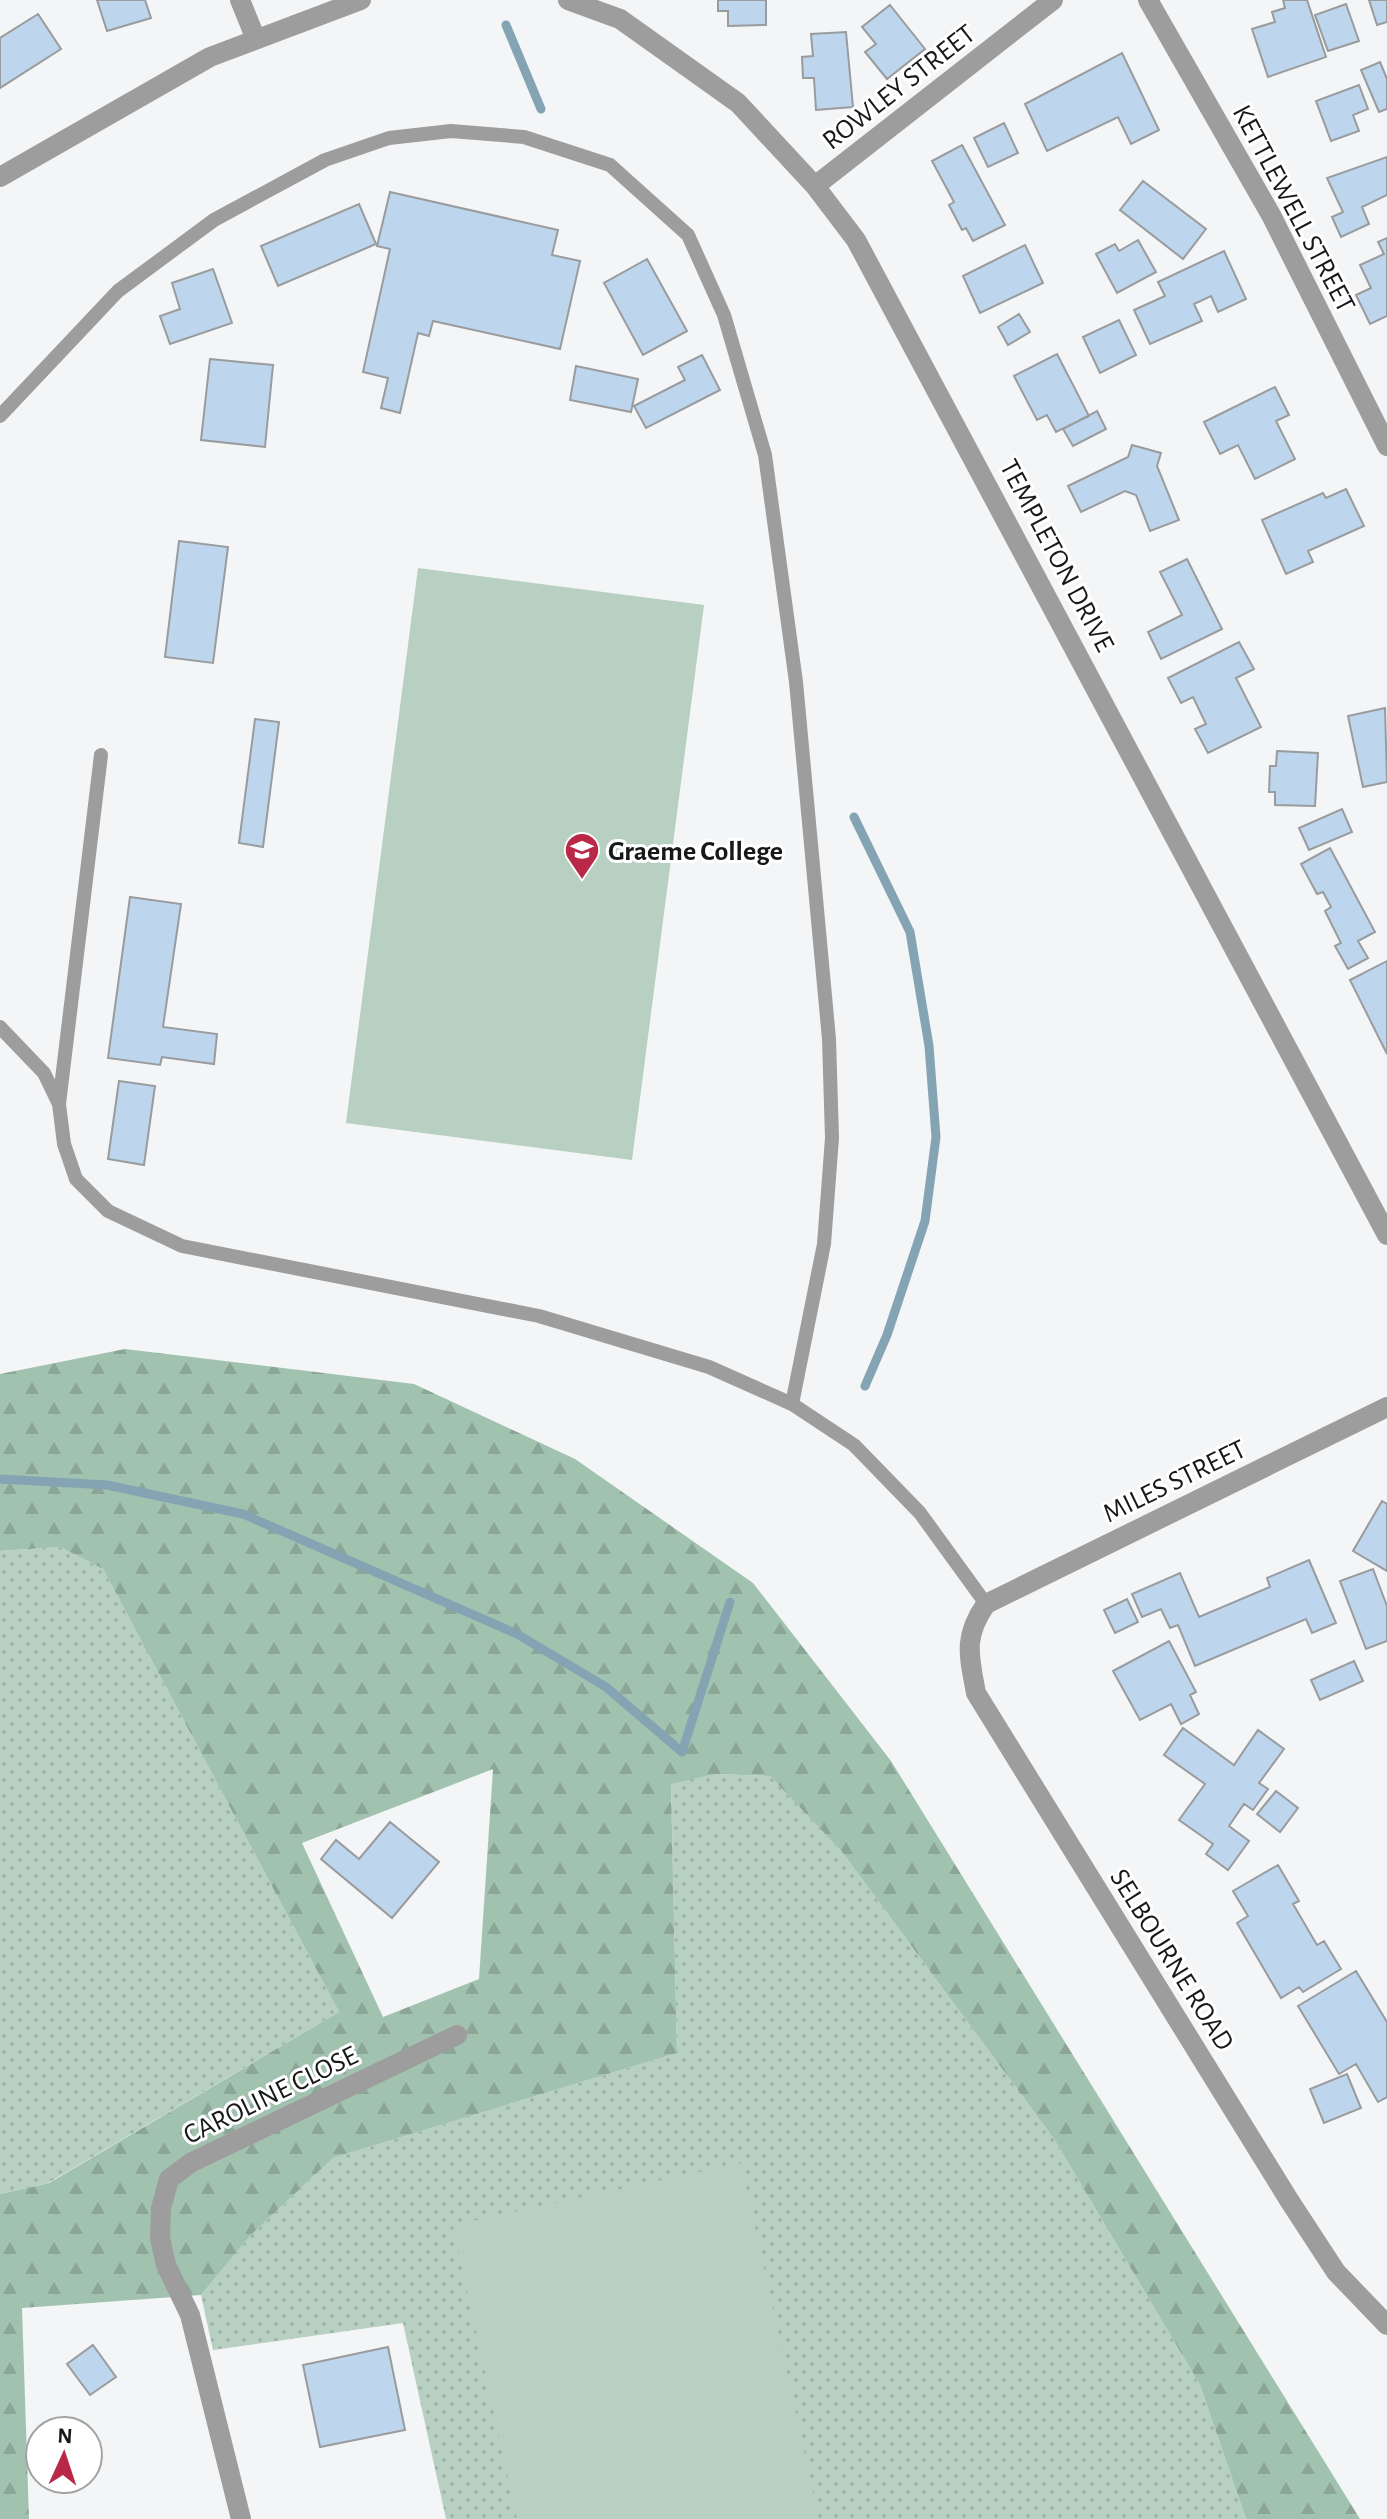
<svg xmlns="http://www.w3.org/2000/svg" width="1387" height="2519" font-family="'Alegreya Sans',sans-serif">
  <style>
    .grass { fill: url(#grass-dots) }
    .forest { fill: url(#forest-firs); fill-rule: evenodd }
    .pitch { fill: #b7d0c1 }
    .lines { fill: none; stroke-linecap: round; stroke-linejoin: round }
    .stream { stroke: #84a3b3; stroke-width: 9 }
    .building { fill: #bdd6ed; stroke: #999b9d; stroke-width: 2 }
    .lane { stroke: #9e9d9d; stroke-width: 14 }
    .street { stroke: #9e9d9d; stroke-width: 20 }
    .labels { text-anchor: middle; stroke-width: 6; stroke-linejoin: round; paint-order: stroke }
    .street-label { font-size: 28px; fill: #171819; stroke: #fff }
    .poi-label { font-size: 28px; font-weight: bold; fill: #171819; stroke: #fff; text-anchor: start }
  </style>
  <defs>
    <pattern id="grass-dots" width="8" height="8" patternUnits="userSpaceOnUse" patternTransform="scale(2)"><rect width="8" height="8" fill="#b7d0c1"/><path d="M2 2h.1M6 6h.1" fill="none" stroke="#9db2a5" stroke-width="1.8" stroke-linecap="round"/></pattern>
    <pattern id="forest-firs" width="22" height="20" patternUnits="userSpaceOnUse" patternTransform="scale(2)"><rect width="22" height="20" fill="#a2c2b0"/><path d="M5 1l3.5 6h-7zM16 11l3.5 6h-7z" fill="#8ba697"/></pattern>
  </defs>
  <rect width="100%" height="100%" fill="#f3f5f7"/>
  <path class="grass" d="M60,1547L103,1569L339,2012L48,2183L0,2194V1551Z
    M715,1774L770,1776L842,1852L1054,2139L1200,2385L1246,2519H446L403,2323L213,2350L201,2295L251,2235L333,2158L677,2053L671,1783Z"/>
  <path class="forest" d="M125,1349L414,1384L575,1459L753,1583L891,1761L1360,2519H1246L1200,2385L1054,2139L842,1852L770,1776L715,1774L671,1784L677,2053L333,2158L251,2235L201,2295L22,2308L29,2519H0V2194L49,2183L339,2012L103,1569L60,1547L0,1551V1374ZM493,1769L479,1979L383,2017L302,1843Z"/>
  <path class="pitch" d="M418,568L704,605L632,1160L346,1123Z
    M741,2163L819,2519H517L453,2225Z"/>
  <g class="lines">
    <path class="stream" d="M506,25L541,109
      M854,817L910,932L929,1046L936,1137L925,1221L887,1335L865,1386
      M0,1479L107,1485L243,1514L517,1634L606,1687L682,1752L730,1602"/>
  </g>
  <path class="building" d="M97,0H145L151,18L107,31Z
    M718,0H766V25L728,26V11H718Z
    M1283,0H1307L1326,57L1268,77L1252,29L1275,22L1272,12L1285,8Z
    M1369,0H1387V22L1377,25Z
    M1346,4L1359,41L1328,51L1315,15Z
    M890,5L925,49L887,79L865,52L876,44L862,27Z
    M38,14L61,49L0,88V38Z
    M846,32L853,107L816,110L814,78H803L802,57L813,56L811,34Z
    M1122,53L1159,130L1131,144L1118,117L1047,151L1025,104Z
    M1380,62L1387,79V109L1379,112L1361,70Z
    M1359,85L1368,109L1353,115L1359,131L1331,141L1316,101Z
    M1004,123L1018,153L988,167L974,138Z
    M962,145L1005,225L973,241L966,228L962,230L949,205L954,202L932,161Z
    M1387,157V195L1362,207L1369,224L1341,237L1332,217L1343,212L1327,178Z
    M1143,181L1206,229L1183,259L1120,210Z
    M390,192L558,230L552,255L580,261L560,349L433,321L429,336L418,333L400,413L381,408L388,378L363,372L390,249L377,246Z
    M359,204L376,244L278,286L261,246Z
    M1387,238V316L1370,324L1356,295L1371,288L1360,265L1384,254L1378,242Z
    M1138,240L1156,272L1117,293L1096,254L1115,244L1119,251Z
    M1025,245L1043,283L980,313L963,276Z
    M1224,251L1246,299L1218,312L1211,296L1194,304L1202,321L1150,344L1134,310L1165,296L1158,282Z
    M647,259L687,331L643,355L604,283Z
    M213,269L232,323L170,344L160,316L180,309L172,283Z
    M1019,314L1030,332L1008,345L998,327Z
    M1119,320L1136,355L1100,373L1083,337Z
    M1057,354L1089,416L1056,432L1047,415L1037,420L1014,376Z
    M702,355L720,390L646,428L634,406L685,380L678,367Z
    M210,359L273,365L265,447L201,440Z
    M576,366L638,379L631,412L570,400Z
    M1275,387L1289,415L1276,421L1295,459L1255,479L1238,445L1220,454L1204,422Z
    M1097,411L1106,429L1073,446L1063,429Z
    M1132,445L1161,453L1157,466L1179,520L1150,531L1136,495L1125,491L1081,512L1068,486L1128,457Z
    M1346,489L1364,526L1308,551L1313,562L1286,574L1262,520L1323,493L1326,498Z
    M179,541L228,547L213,663L165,657Z
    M1187,559L1222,629L1161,659L1148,632L1182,615L1160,572Z
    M1239,642L1254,669L1236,678L1261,727L1208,753L1195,729L1206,724L1193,697L1181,703L1168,678Z
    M1385,708L1387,782L1363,787L1348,716Z
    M255,719L279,722L263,847L239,843Z
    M1277,751L1318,753L1315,806L1275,805V792H1269L1270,766H1276Z
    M1342,809L1352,832L1309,850L1299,828Z
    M1330,848L1375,932L1358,941L1368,958L1348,969L1335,946L1341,943L1325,911L1331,907L1323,892L1317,894L1301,864Z
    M130,897L181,904L163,1027L217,1034L214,1064L162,1057L160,1065L108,1058Z
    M1387,961V1054L1350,980Z
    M119,1081L155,1086L144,1165L108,1159Z
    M1382,1501L1387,1504V1571L1353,1551Z
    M1309,1560L1336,1623L1312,1633L1306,1619L1195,1666L1178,1625L1170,1628L1161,1609L1142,1617L1132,1594L1180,1573L1199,1617L1270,1587L1267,1578Z
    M1373,1569L1387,1606V1641L1366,1649L1340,1581Z
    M1127,1599L1138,1622L1115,1633L1104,1610Z
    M1169,1641L1196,1692L1190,1695L1199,1714L1181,1724L1171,1704L1140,1720L1113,1671Z
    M1354,1661L1363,1681L1320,1700L1311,1680Z
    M1183,1728L1234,1765L1258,1730L1284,1749L1259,1783L1268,1789L1253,1810L1244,1804L1229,1826L1249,1841L1228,1870L1206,1854L1213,1844L1179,1820L1205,1784L1164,1755Z
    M1276,1791L1298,1808L1280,1832L1257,1814Z
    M390,1822L439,1862L392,1918L321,1859L336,1840L359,1859Z
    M1278,1865L1299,1901L1293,1904L1317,1945L1324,1941L1341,1969L1303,1992L1299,1987L1281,1998L1237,1923L1248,1916L1233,1891Z
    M1356,1971L1387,2022V2097L1378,2102L1356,2064L1339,2074L1298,2006Z
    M1347,2074L1361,2108L1324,2123L1310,2089Z
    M93,2345L116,2377L90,2395L67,2364Z
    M388,2347L405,2430L320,2447L303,2365Z"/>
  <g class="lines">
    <path class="lane" d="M0,416L118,291L214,220L325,160L389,138L451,131L524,137L610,165L688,235L724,315L765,455L796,682L829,1039L832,1138L824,1244L792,1404
      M0,1027L44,1073L59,1104L64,1144L76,1179L108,1211L182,1246L539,1316L709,1367L792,1404L854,1445L920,1513L986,1604
      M59,1104L101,755"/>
    <path class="street" d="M240,0L255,37
      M568,0L620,19L738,103L815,186L856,240L1387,1235
      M1148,0L1271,215L1387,446
      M0,177L210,57L361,0
      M815,186L1053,0
      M1387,1407L986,1604C963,1637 969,1655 976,1693L1289,2200L1336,2272L1387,2325
      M241,2519L190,2315L166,2265L160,2238L161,2208L169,2179L192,2162L457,2035"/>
  </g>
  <defs>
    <symbol id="school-pin" viewBox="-11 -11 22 30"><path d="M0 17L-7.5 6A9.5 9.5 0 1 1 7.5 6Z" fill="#b92847" stroke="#fff"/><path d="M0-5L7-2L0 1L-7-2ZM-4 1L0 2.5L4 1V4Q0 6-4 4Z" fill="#fff"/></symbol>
  </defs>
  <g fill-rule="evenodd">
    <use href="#school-pin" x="562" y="830" width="40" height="54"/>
  </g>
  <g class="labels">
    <g class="street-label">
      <text transform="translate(898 86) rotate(-38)" y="10">ROWLEY STREET</text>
      <text transform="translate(1295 208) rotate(62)" y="10">KETTLEWELL STREET</text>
      <text transform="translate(1058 555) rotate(62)" y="10">TEMPLETON DRIVE</text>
      <text transform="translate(1174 1480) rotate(-26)" y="10">MILES STREET</text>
      <text transform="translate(1173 1959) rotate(58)" y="10">SELBOURNE ROAD</text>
      <text transform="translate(270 2094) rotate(-26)" y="10">CAROLINE CLOSE</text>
    </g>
    <g class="poi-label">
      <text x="608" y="860">Graeme College</text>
    </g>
  </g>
  <g transform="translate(64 2455) rotate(3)"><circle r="38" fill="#ffffff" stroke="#a2a3a3" stroke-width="2"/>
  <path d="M0-6L14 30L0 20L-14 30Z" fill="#b92847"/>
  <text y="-12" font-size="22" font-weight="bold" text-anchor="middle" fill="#171819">N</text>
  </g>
</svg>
